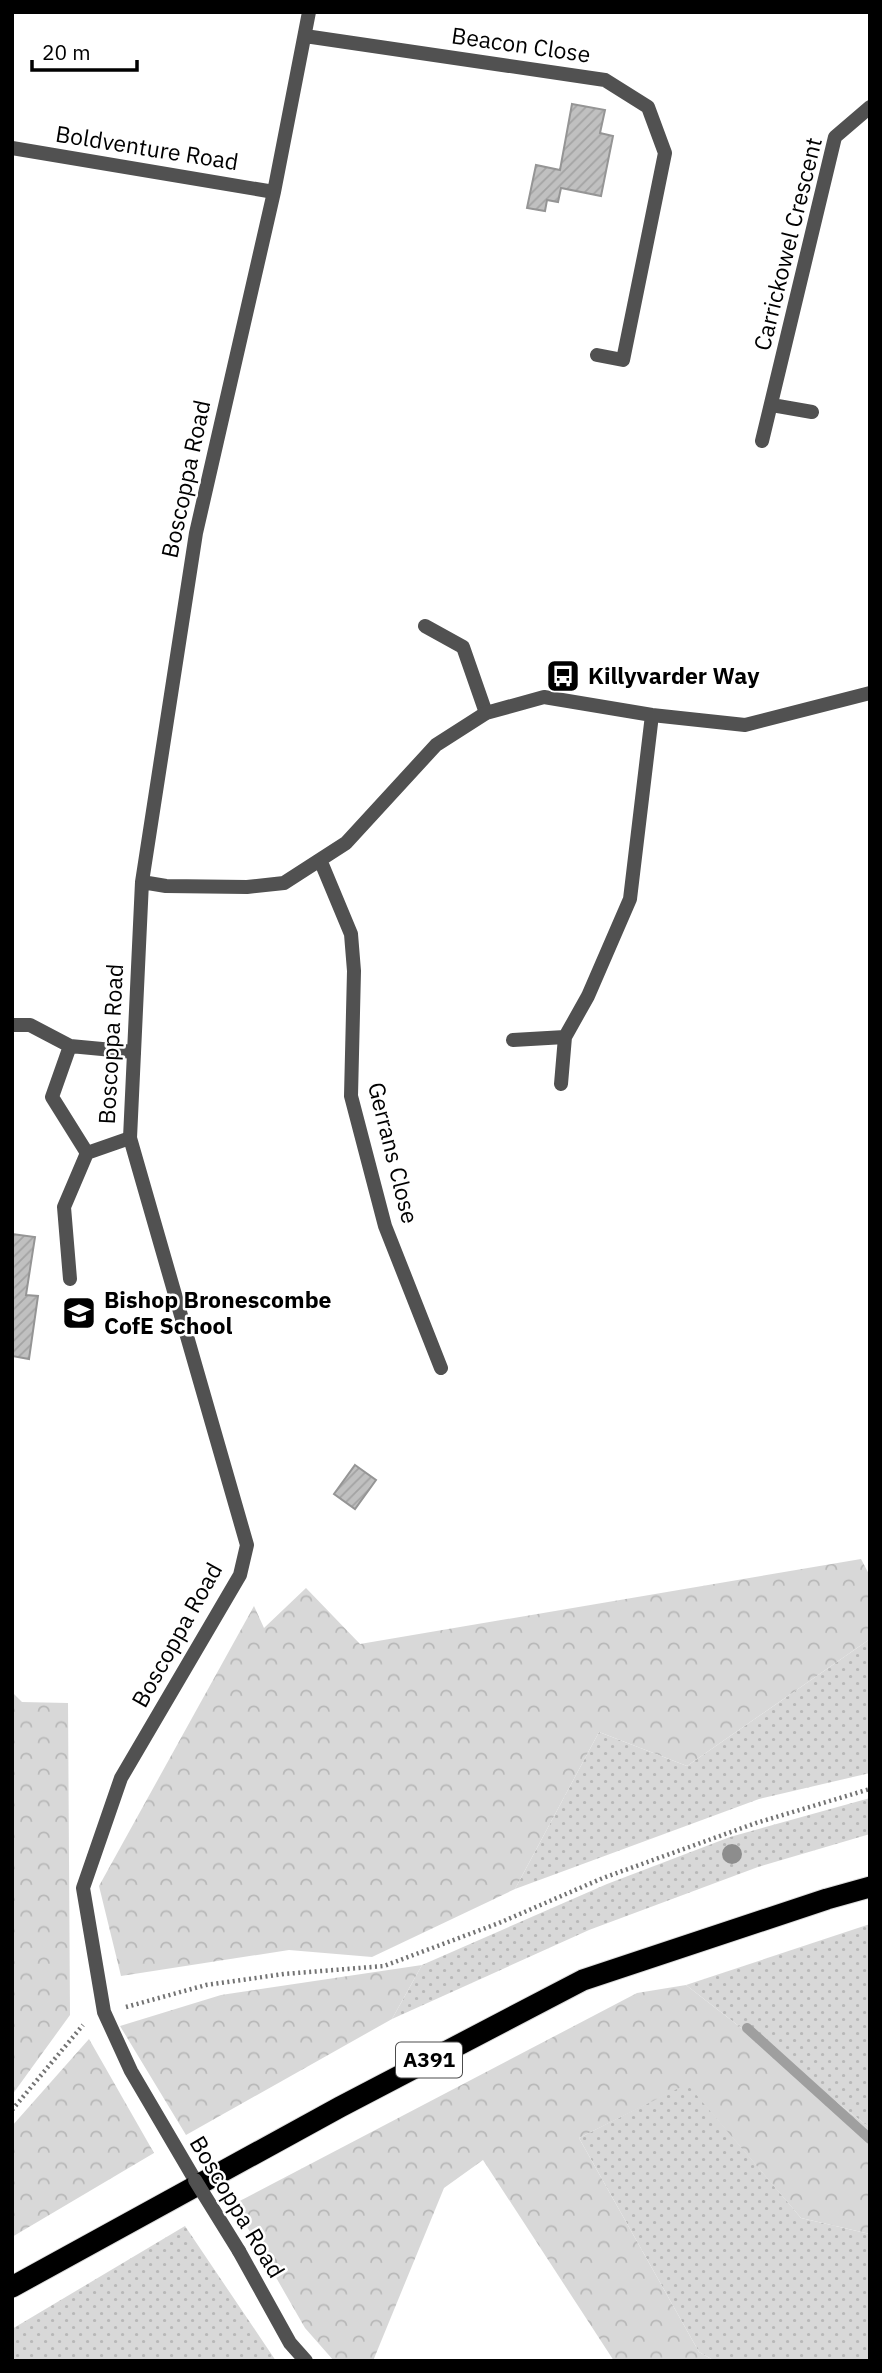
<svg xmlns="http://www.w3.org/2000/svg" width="882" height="2373" font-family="'IBM Plex Sans',sans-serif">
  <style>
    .grass { fill: url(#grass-dots) }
    .forest { fill: url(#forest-crowns) }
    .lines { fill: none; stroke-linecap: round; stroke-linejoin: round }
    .stream { stroke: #9f9f9f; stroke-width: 10 }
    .building { fill: url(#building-hatch); stroke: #959595; stroke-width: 2 }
    .highway-casing { stroke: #dbdbdb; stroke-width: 23 }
    .path { stroke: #737373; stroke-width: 4.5; stroke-dasharray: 2 3.5; stroke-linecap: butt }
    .lane { stroke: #515151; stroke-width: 14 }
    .street { stroke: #515151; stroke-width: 14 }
    .highway { stroke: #000; stroke-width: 21 }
    .lane-bridge { stroke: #515151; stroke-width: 14 }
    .tree { fill: #8d8d8d }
    .labels { text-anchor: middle; stroke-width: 5; stroke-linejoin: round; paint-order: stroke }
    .shield { fill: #fff; stroke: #4c4c4c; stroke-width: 2 }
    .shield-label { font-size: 21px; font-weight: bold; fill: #000 }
    .street-label { font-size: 23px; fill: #000; stroke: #fff }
    .poi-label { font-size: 23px; font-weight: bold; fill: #000; stroke: #fff; text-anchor: start }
  </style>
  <defs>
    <pattern id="grass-dots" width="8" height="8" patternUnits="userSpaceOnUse" patternTransform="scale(1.75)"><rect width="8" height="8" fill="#d8d8d8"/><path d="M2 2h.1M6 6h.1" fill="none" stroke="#b8b8b8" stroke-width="1.8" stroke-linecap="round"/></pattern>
    <pattern id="forest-crowns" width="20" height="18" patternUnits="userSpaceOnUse" patternTransform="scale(1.75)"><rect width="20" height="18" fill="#d8d8d8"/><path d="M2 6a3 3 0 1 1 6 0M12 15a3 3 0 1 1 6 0" fill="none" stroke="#b8b8b8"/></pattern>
    <pattern id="building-hatch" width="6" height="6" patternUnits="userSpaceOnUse" patternTransform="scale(1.75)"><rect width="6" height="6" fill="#c0c0c0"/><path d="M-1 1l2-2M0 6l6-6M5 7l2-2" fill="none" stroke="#a3a3a3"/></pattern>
  </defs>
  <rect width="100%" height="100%" fill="#fff"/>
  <path class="grass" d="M870,1639V1773L759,1799L515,1889L599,1732L687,1766Z
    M870,1798V1834L758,1867L589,1930L392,2019L422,1965L607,1884L730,1837Z
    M870,1924V2128L686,1985Z
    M687,2083L801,2218L870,2234V2361H715L699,2352L579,2138Z
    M185,2226L276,2361H12V2329Z"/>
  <path class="forest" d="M861,1559L870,1576V1639L687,1766L599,1732L515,1889L372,1957L289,1950L121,1976L99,1886L254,1606L264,1628L306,1588L360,1644Z
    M12,1692L22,1702L68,1703L70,2015L12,2095Z
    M422,1965L392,2019L186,2135L120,2026L221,1995Z
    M686,1985L870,2128V2234L801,2218L687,2084L579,2138L699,2352L715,2361H614L483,2160L444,2188L373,2361H334L305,2328L234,2204L637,1993Z
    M89,2039L154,2153L12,2237V2126Z"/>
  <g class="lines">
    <path class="stream" d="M747,2028L870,2139"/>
  </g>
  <path class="building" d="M572,104L605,110L600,133L613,136L601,196L561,188L558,202L547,200L545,211L527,208L536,165L560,170Z
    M12,1234L35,1237L26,1295L38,1296L29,1359L12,1356Z
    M355,1465L376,1480L355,1509L334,1494Z"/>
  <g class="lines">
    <defs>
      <path id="highway" d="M12,2287L340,2107L583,1980L827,1899L870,1887"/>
    </defs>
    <use href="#highway" class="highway-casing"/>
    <path class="path" d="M126,2007L206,1985L284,1974L384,1966L499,1923L603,1878L756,1823L870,1789
      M12,2110L83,2025"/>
    <path class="lane" d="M425,626L463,647L486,713
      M12,1025H30L70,1046L134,1052
      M70,1046L52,1097L87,1153L130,1138L247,1545L240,1575L121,1778L83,1888L104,2012L131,2071L195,2180
      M70,1279L64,1207L87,1153
      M239,2251L290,2343L306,2361"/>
    <path class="street" d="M305,36L605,80L648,107L665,153L623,360L597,355
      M12,148L274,192
      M772,405L812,412
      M762,441L835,137L870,107
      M321,862L351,934L354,971L351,1096L385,1226L441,1368
      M142,882L166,886L247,887L284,883L346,843L436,745L486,713L544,697L652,715L745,725L870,693
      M513,1040L565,1037
      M561,1084L565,1037L588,996L630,899L652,715
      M130,1138L142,882L196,533L274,192L309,12"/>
    <use href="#highway" class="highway"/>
    <path class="lane-bridge" d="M195,2180L239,2251"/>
  </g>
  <circle class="tree" cx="732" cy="1854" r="10"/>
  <defs>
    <symbol id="bus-square" viewBox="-11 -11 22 22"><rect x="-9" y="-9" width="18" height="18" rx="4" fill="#000" stroke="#fff"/><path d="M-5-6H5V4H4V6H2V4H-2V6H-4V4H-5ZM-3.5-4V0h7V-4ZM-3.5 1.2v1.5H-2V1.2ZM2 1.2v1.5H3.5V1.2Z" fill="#fff"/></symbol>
    <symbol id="school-square" viewBox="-11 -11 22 22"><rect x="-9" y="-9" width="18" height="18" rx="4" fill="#000" stroke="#fff"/><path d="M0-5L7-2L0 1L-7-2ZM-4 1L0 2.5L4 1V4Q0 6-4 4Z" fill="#fff"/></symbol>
  </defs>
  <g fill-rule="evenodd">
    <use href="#bus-square" x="544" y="657" width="38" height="38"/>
    <use href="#school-square" x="60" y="1294" width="38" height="38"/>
  </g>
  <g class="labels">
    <rect class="shield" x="396" y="2042.5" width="66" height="35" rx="5"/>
    <g class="shield-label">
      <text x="429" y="2067">A391</text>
    </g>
    <g class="street-label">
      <text transform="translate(521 45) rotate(8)" y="8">Beacon Close</text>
      <text transform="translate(147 148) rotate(9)" y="8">Boldventure Road</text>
      <text transform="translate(788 244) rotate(-76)" y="8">Carrickowel Crescent</text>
      <text transform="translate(186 479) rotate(-78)" y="8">Boscoppa Road</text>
      <text transform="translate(111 1044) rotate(-87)" y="8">Boscoppa Road</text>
      <text transform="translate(393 1153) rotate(76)" y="8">Gerrans Close</text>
      <text transform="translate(177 1635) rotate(-61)" y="8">Boscoppa Road</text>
      <text transform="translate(237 2207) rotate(59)" y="8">Boscoppa Road</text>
    </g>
    <g class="poi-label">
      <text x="588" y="684">Killyvarder Way</text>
      <text x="104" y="1308">Bishop Bronescombe<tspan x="104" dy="26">CofE School</tspan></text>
    </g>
  </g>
  <rect width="882" height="2373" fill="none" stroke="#000000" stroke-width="28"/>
  <path d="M32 60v10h105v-10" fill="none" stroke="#000000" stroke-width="3.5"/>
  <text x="42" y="60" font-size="21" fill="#000000" stroke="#ffffff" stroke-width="5" paint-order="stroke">20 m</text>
</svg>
